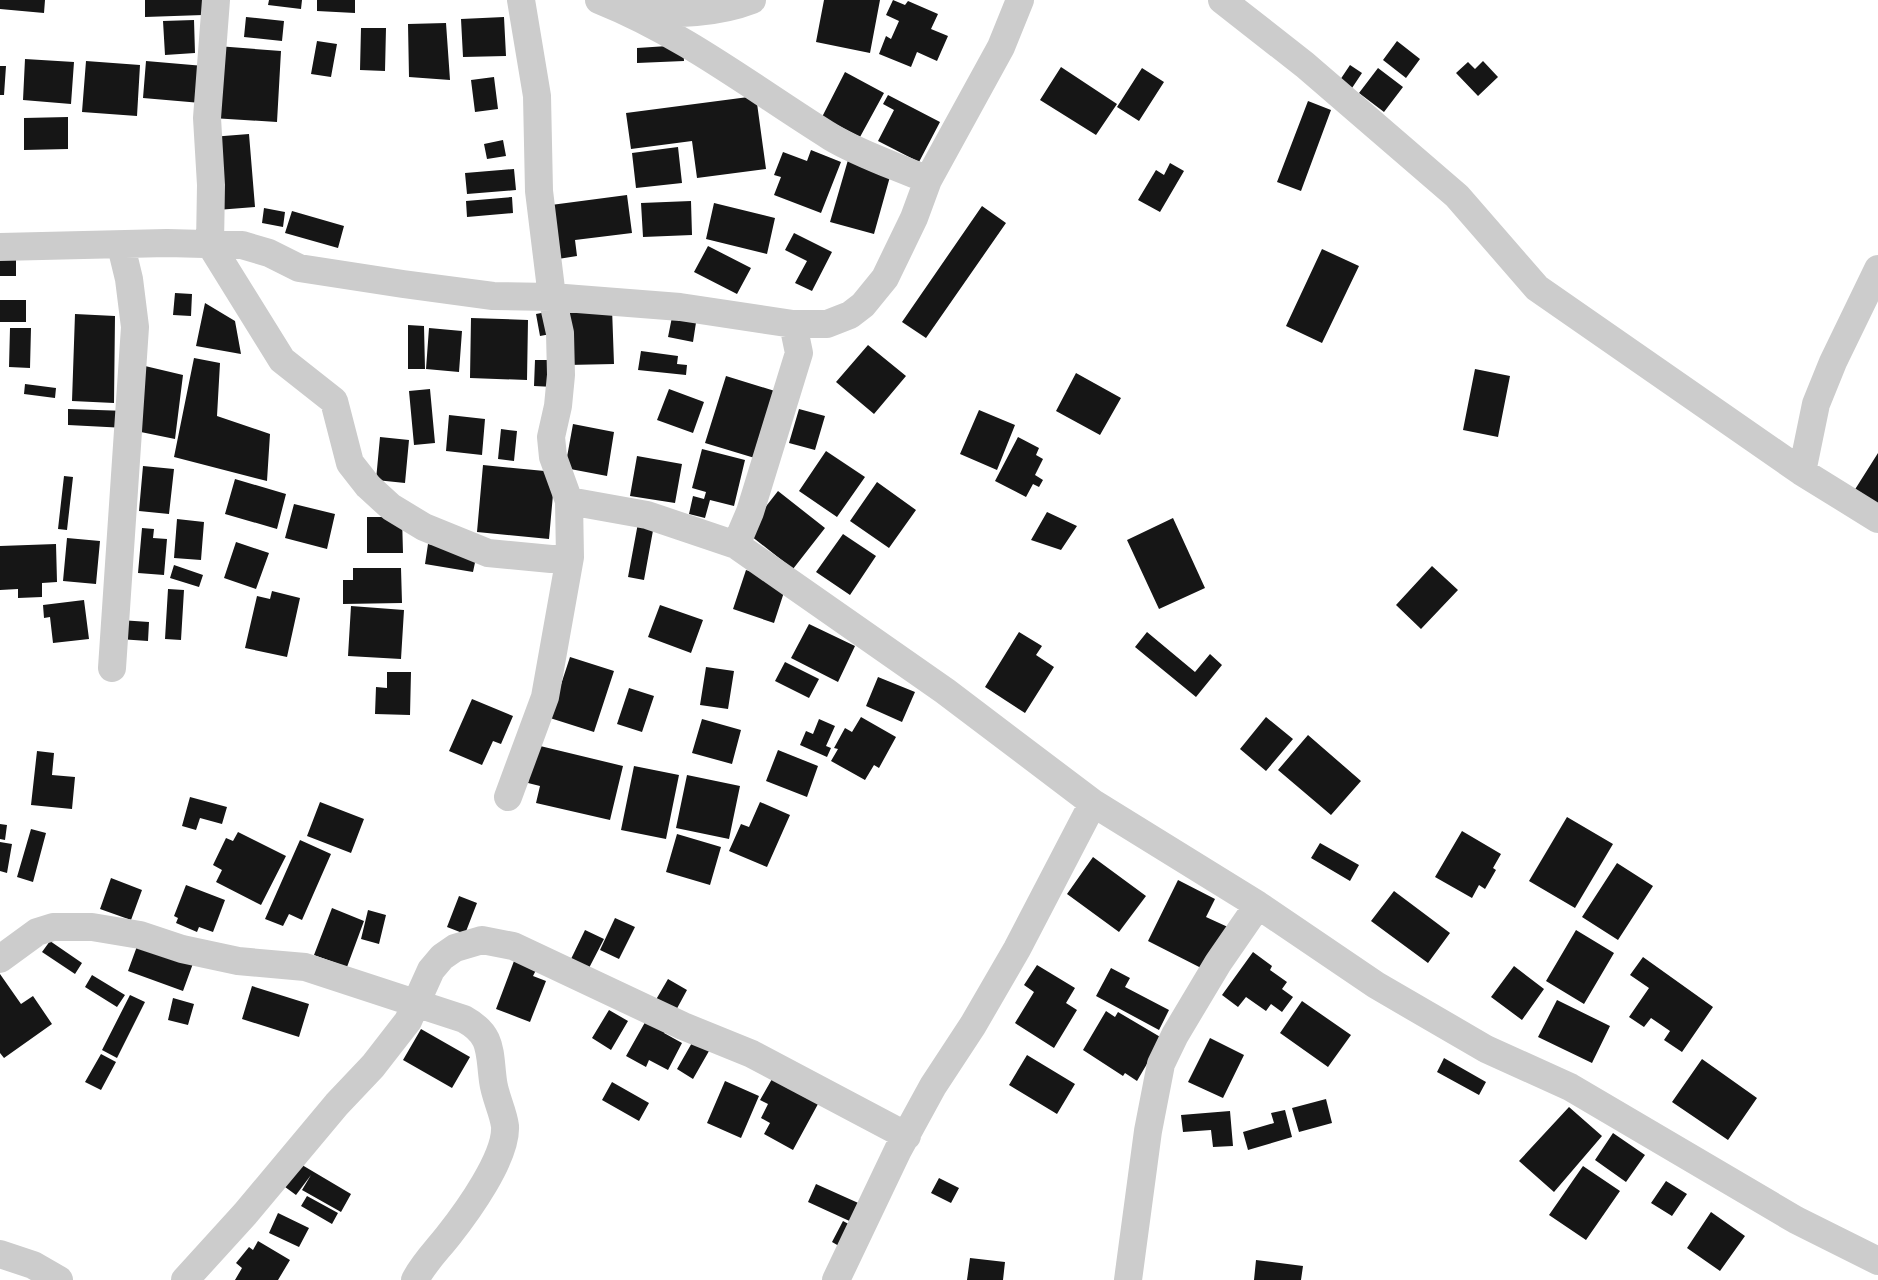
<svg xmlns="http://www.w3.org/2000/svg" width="1878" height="1280" font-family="'DejaVu Sans',sans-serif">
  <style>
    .building { fill: #161616 }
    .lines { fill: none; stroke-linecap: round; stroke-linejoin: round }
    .minor { stroke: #ccc; stroke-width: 28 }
  </style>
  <rect width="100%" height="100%" fill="#fff"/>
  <path class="building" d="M0,0H45L44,13L0,9Z
    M145,0H202L203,15L145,17Z
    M269,0H302L301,9L268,5Z
    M317,0H355V13L317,11Z
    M824,0H880L870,53L816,42Z
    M893,0L905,5L908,1L938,14L931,29L948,36L937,61L917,52L911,67L879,54L886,36L891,39L899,21L886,15Z
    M246,17L284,21L282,41L244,37Z
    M504,17L506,56L463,57L461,19Z
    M194,20L195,53L165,55L163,21Z
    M446,23L450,80L409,77L408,24Z
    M361,28H386L385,71L360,70Z
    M317,41L337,44L331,77L311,74Z
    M1397,41L1420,59L1406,78L1383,60Z
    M683,45L684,61L637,63V48Z
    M217,46L281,51L277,122L212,118Z
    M25,59L74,62L71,104L23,100Z
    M86,61L140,65L137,116L82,112Z
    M146,61L204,66L201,103L143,98Z
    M1483,61L1498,77L1478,96L1456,73L1468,62L1475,69Z
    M1350,65L1362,73L1352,88L1340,80Z
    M0,66H6L4,95H0Z
    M1061,67L1117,104L1096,135L1040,100Z
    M1142,68L1164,82L1139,121L1117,107Z
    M1378,68L1403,87L1384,112L1359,93Z
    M845,72L884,93L860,137L822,117Z
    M494,77L498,109L475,112L471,80Z
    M888,95L940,122L919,162L878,141L894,110L883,104Z
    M756,96L766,169L697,178L692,141L631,149L626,113Z
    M1308,101L1331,110L1301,191L1277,182Z
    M68,117V149L24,150V118Z
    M249,134L255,207L217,210L211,137Z
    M503,140L506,156L487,159L484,144Z
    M678,147L682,183L636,188L632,153Z
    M811,150L841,162L821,213L774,195L781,177L774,175L783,152L807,161Z
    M848,160L891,173L874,234L830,222Z
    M1170,163L1184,171L1160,212L1138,200L1156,170L1164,175Z
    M514,169L516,190L467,194L465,173Z
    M627,195L632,233L575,240L577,256L558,259L551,205Z
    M512,197L513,213L467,217L466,201Z
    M691,201L692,235L643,237L641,203Z
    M714,203L775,218L767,254L706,239Z
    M982,206L1006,223L926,338L902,322Z
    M264,208L285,212L283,227L262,223Z
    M292,211L344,226L338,248L285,233Z
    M794,233L832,252L812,291L795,283L807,261L785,250Z
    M708,246L751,268L737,294L694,272Z
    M1322,249L1359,266L1322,343L1286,326Z
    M0,256H16V276H0Z
    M175,293L192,294L191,316L173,315Z
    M0,300H26V322H0Z
    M205,303L235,321L241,354L196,346Z
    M612,308L614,364L567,365L564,310Z
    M552,311L556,333L540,336L536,314Z
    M673,312L697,316L693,342L668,337Z
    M75,314L115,316L114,403L72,401Z
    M471,318L528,320L527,380L470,378Z
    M408,325L424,326L425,369H408Z
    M10,328H31L30,368L9,367Z
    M429,328L462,331L459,372L426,369Z
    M868,345L906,376L874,414L836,382Z
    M641,351L678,356L677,364L687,365L686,375L638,370Z
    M194,358L220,363L217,416L270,434L267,481L174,457Z
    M535,360H554V387L534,386Z
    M145,366L183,375L175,439L131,430Z
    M1475,369L1510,376L1498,437L1463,430Z
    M1076,373L1121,398L1100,435L1056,411Z
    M726,376L778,392L758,459L705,443Z
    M25,384L56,388L55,398L24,394Z
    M430,389L435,443L414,445L409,391Z
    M669,389L704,402L693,433L657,420Z
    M68,409L127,411L126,428L68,425Z
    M799,409L825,416L815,450L789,443Z
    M979,410L1015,425L997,470L960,454Z
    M449,415L485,419L482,455L446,451Z
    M573,424L614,432L607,476L565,468Z
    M501,429L517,431L514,461L498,459Z
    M380,437L409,440L405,483L376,480Z
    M1018,437L1039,448L1036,455L1043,459L1035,475L1043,480L1039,487L1033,484L1026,497L995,481Z
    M702,449L745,460L734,506L710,500L705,518L689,514L693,496L704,499L706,492L692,488Z
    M826,451L865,477L837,517L799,491Z
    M1878,453V505L1854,491Z
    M637,456L682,464L675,503L630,496Z
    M483,465L555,472L549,539L477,532Z
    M143,466L174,469L169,514L139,511Z
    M64,476L73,477L67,530L58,529Z
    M235,479L286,494L277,529L225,514Z
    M877,482L916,510L889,548L850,521Z
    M778,491L825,528L793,569L746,532Z
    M294,504L335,514L327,549L285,538Z
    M1047,512L1077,526L1061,550L1031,540Z
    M367,517H402L403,553H367Z
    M1173,518L1205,588L1159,609L1127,540Z
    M177,519L204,522L201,560L174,558Z
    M638,523L654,525L644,580L628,577Z
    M142,528L154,529L153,538L167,539L164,575L138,573Z
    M843,534L876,556L850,595L816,572Z
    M67,538L100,541L96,584L63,581Z
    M236,542L269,553L256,589L224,578Z
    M56,544L57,582L42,583V597L18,598V589L0,590V546Z
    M428,544L477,553L473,572L425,564Z
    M174,565L203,575L199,587L170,578Z
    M1432,566L1458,590L1421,629L1396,605Z
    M353,568H401L402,603L343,604V580H353Z
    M746,570L787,583L774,623L733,609Z
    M168,589L184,590L181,640L165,639Z
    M272,591L300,598L287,657L245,648L257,596L270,599Z
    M84,600L89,639L53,643L50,617L44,618L43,605Z
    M660,605L703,620L691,653L648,637Z
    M351,606L404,610L401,659L348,656Z
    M120,620L149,622L148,641L119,639Z
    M809,624L855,646L838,682L791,658Z
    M1019,632L1042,646L1036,655L1054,667L1025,713L985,687Z
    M1147,632L1195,672L1210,654L1222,665L1196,697L1135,647Z
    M570,657L614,671L594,732L550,718Z
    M785,662L819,679L809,698L775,681Z
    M706,667L734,671L728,709L700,705Z
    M387,672H411L410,715L375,714L376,687L387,688Z
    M878,677L915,692L902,722L866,706Z
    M629,688L654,696L642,732L617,724Z
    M472,699L513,716L501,744L493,741L482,765L449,751Z
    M861,717L896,737L879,768L874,765L865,780L831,761L838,749L834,748L845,728L852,732Z
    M1266,717L1293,739L1266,771L1240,749Z
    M702,719L741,730L732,764L692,753Z
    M819,719L835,726L826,746L831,748L827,757L800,745L806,731L813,734Z
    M1308,735L1361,781L1331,815L1278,770Z
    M536,745L623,766L610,820L536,803L540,786L528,783Z
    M778,750L818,766L807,797L766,781Z
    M37,751L54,753L52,775L75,777L72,809L31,805Z
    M634,766L679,775L666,839L621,830Z
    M687,775L740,786L729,839L676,828Z
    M190,797L227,807L222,824L200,818L196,830L182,826Z
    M320,802L364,819L351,853L307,836Z
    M760,802L790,815L767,867L729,851L741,824L749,827Z
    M1567,817L1613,844L1575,908L1529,881Z
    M0,824L7,825L5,840L0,839Z
    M31,829L46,833L33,882L17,877Z
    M1462,831L1501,854L1493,868L1496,870L1485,889L1479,885L1472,898L1435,877Z
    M238,832L286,856L261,905L216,882L222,870L213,865L226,838L233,841Z
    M677,834L721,847L710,885L666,872Z
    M300,840L331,854L302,920L289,914L283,926L265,919Z
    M0,842L12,844L7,873L0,871Z
    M1320,843L1359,865L1350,881L1311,858Z
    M1093,857L1146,896L1119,932L1067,894Z
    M1617,863L1653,886L1618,940L1582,917Z
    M111,878L142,890L131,920L100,909Z
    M1178,880L1215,899L1206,917L1230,928L1209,972L1148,941Z
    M186,885L225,900L213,932L199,927L197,932L176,923L178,918L174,916Z
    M1394,891L1450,933L1428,963L1371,921Z
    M459,896L477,903L465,934L447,927Z
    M332,908L364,921L347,967L314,955Z
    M368,910L386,915L379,944L361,939Z
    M615,918L635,927L619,959L600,950Z
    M585,930L604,939L589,968L571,959Z
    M1576,930L1614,953L1584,1004L1546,981Z
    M140,938L195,958L183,991L128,971Z
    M50,941L82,963L75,974L42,952Z
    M1253,952L1272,966L1270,970L1287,982L1282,989L1293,997L1282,1012L1271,1004L1266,1011L1246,997L1238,1007L1222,995Z
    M1643,957L1713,1007L1682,1052L1664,1040L1670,1031L1651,1018L1644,1027L1629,1017L1649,988L1630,975Z
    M514,961L536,970L533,976L546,981L530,1022L496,1009Z
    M1037,965L1075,988L1066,1003L1077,1010L1054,1048L1015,1023L1034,992L1024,985Z
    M1514,966L1544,989L1522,1020L1491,997Z
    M1111,968L1130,978L1125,987L1169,1010L1159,1030L1096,996Z
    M0,974L21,1004L33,996L52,1024L4,1058L0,1053Z
    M92,975L125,995L117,1007L85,987Z
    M668,979L687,990L674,1014L654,1003Z
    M252,986L309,1004L299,1037L242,1019Z
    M130,995L145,1002L117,1058L102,1050Z
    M173,998L194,1004L188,1025L168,1020Z
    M1557,1000L1610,1026L1592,1063L1538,1037Z
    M1302,1001L1351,1035L1328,1067L1280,1033Z
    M609,1010L628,1021L611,1050L592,1038Z
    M1106,1011L1115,1017L1118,1012L1162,1038L1137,1081L1125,1073L1123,1076L1083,1050Z
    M648,1017L667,1027L664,1033L682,1043L668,1070L649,1060L646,1067L626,1056Z
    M421,1029L470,1057L452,1088L403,1060Z
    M1210,1038L1244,1055L1223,1098L1188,1082Z
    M693,1041L709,1051L693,1079L677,1069Z
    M101,1054L116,1062L101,1090L85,1082Z
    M1027,1055L1075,1084L1057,1114L1009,1085Z
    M1444,1058L1486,1082L1479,1095L1437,1072Z
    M1702,1059L1757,1098L1728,1140L1672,1102Z
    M772,1079L818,1104L793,1150L764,1134L770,1123L761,1118L768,1104L760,1100Z
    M725,1081L759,1096L741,1138L707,1123Z
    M612,1082L649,1103L639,1121L602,1100Z
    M1326,1099L1332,1123L1299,1132L1292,1108Z
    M1569,1107L1602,1136L1554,1192L1519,1161Z
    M1285,1110L1292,1137L1248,1150L1243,1132L1274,1123L1271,1113Z
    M1230,1111L1233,1146L1213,1147L1211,1130L1183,1132L1181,1115Z
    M1613,1133L1645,1155L1626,1182L1595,1160Z
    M297,1162L351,1194L341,1212L302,1190L311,1175L296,1195L281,1184Z
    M1583,1166L1620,1191L1586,1240L1549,1215Z
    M939,1178L959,1188L951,1203L931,1193Z
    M1666,1181L1687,1194L1672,1216L1651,1203Z
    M816,1184L865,1206L856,1224L808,1202Z
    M307,1196L338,1213L332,1224L301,1206Z
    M1711,1212L1745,1236L1720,1271L1687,1248Z
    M278,1213L309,1228L299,1247L269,1233Z
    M843,1221L858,1229L846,1250L832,1242Z
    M258,1241L290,1260L278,1280H235L242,1268L236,1263L249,1247L253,1250Z
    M970,1258L1005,1262L1003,1280H967Z
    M1256,1260L1303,1266L1301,1280H1254Z"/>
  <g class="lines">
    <path class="minor" d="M216,0L207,118L211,185L210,244L282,360L334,401L350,463L368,486L391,507L424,527L488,553L551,559L570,557
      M599,0C684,34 754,89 831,137C861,155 896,166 928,180
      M1222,0L1305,65L1457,196L1537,288L1802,472L1878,519
      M639,13C677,14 716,14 752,0
      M0,247L167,243L242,245L269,253L299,268L403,284L493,296L552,297L680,307L793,324H827L850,315L863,305L885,278L914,218L928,180L1001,47L1020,0
      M1802,472L1816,404L1833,362L1878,269
      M569,501L647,515L736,545L945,691L1093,803L1258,905L1376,985L1486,1049L1570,1087L1796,1220L1878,1261
      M736,545L750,512L799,353L793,324
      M112,668L135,327L129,279L121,246
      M508,797L545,697L570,557L569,501L553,457L551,437L558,406L561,375L560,333L552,297L539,191L537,96L521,0
      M0,959L37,932L53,927H92L140,935L182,949L238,961L305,967L464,1019C493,1035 489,1051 493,1081C495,1097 503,1111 505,1126C507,1157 467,1212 448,1236C437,1250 423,1264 415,1280
      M0,1254L33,1265L59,1280
      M185,1280L245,1214L337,1104L373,1066L408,1021L431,970L442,957L455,948L482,940L513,946L683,1026L752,1054L907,1136
      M836,1280L898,1150L933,1086L973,1025L1017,949L1093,803
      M1128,1280L1148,1131L1161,1064L1175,1035L1218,963L1258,905"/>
  </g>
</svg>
